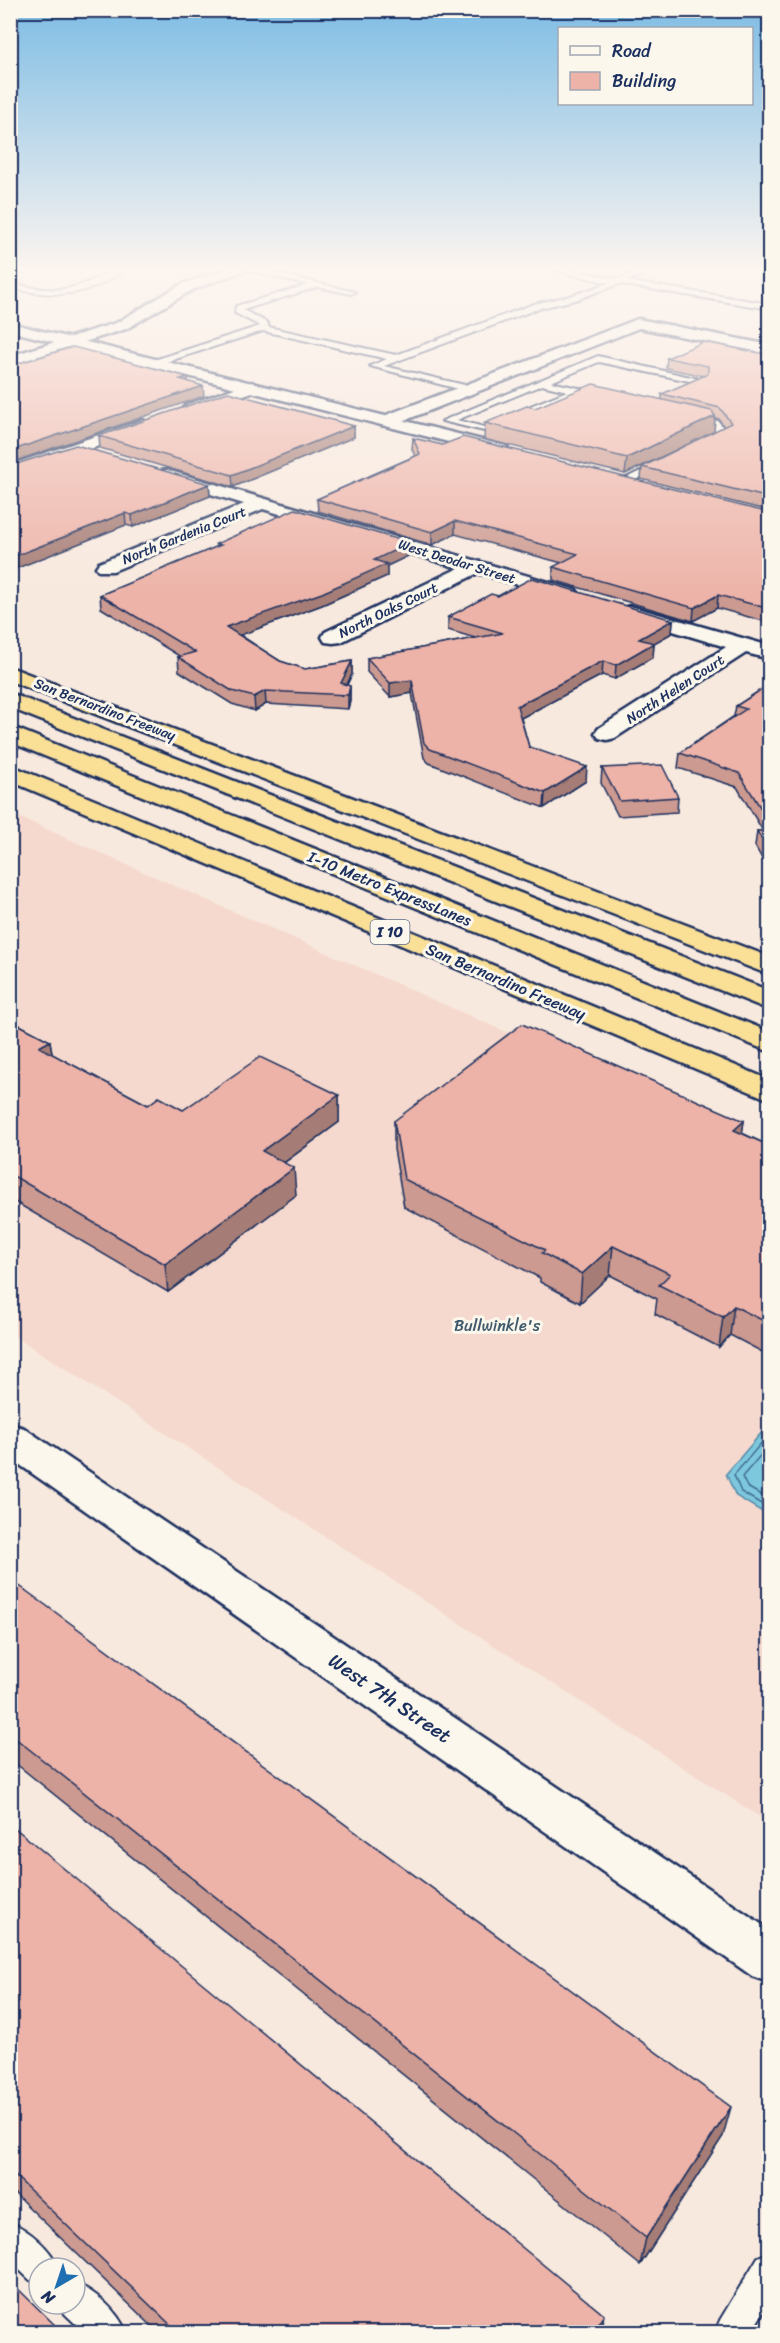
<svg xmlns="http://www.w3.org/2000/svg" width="780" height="2343" font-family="Sriracha,sans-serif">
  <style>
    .built { fill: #f5d9ce }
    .water { fill: #7dc8dd; stroke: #568baa; stroke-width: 1.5 }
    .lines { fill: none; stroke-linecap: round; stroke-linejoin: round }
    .shore { stroke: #426c91; stroke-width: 1.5 }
    .service-casing { stroke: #1b2f5e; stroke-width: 4 }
    .minor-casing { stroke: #1b2f5e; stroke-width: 5 }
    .tertiary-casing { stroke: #1b2f5e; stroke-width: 5 }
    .secondary-casing { stroke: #1b2f5e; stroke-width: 5 }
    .motorway-casing { stroke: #1b2f5e; stroke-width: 5 }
    .service { fill: #fbf7ec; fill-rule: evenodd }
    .minor { fill: #fbf7ec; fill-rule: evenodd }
    .tertiary { fill: #fbf7ec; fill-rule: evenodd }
    .secondary { fill: #fbf7ec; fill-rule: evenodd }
    .motorway { fill: #fadf96; fill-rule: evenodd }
    .wall { fill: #cc9a90; stroke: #1b2f5e; stroke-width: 1.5; fill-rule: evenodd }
    .shaded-wall { fill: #a67d76; stroke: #1b2f5e; stroke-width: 1.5 }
    .building { fill: #edb3a8; stroke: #1b2f5e; stroke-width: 1.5 }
    .labels { text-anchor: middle; stroke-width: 6; stroke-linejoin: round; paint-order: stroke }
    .far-street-label { font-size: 14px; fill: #1b2f5e; stroke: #fbf7ec }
    .shield { fill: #fbf7ec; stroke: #5e6b89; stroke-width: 1.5 }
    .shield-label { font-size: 15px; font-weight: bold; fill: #1b2f5e }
    .street-label { font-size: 16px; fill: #1b2f5e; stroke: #fbf7ec }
    .park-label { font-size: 16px; fill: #3f5a6d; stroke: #fbf7ec }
    .near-street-label { font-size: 20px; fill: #1b2f5e; stroke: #fbf7ec }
  </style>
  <rect width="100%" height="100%" fill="#f8e9de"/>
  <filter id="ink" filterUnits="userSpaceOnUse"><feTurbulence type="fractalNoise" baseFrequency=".0167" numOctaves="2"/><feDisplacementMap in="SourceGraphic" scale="12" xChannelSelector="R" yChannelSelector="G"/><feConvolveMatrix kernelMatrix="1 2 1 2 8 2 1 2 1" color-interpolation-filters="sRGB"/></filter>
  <g filter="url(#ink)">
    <path class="built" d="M10,813L769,1148V1823L11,1334Z"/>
    <path class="water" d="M769,1424V1516L736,1496L726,1474Z"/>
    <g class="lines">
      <path class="shore" d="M770,1433L734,1475L741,1492L770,1509
        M770,1444L742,1477L747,1487L770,1500"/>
      <defs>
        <path id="service" d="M115,269H126C86,298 56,298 10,288V283C59,294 72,292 115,269Z
          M242,269H259L355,292L351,294L318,287L243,310L268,323V327L396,355L534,304L570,296L609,283L549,269H567L617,279L643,269H655L627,281L770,304V309L619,284L575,300L540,308L384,366L473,387V391L470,392L370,366L387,359L263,331L157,365H151V361L260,326L235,313L236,306L308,285Z
          M598,356L708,381L686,392L683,391V387L694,382L599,362L551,382L606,394V398L577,393L512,420H506V416L567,391L542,385L457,420L484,427V431L442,421Z
          M690,414L718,421L728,434L708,445H700V441L717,433L712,425L687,419L685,417Z
          M667,458L671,459V463L627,484L618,482Z
          M10,2222C30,2230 51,2249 59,2268H39V2284L30,2280L10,2261Z
          M770,2252V2302L751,2332H715L720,2320L758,2257Z
          M75,2283C95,2291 119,2312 126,2332H84L63,2312L60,2304H75Z"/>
        <path id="minor" d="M228,269H249L192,290L126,329L10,365V356L116,323L182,284Z
          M638,319L770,345V354L639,328L393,425H381L379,421L381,417Z
          M252,382L260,387L258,390L192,413L184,408L186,405Z
          M143,420L151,425L149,429L10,476V465Z
          M167,470L576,590L579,594L576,598L569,600L478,573L341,642L333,643L325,642L322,637L325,632L459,568L263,509L113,571H99L96,567L99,563L244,504L161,479L158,475L161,471Z
          M630,606L770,646V659L746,653L615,738L607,740L599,738L595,733L599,728L726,647L623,616L620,612L623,608Z"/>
        <path id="tertiary" d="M10,323L506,446L509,450L506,454L500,455L10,331Z"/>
        <path id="secondary" d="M10,1424L24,1428L770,1930V1983L752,1976L10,1458Z"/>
        <path id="motorway" d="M10,667L770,957V975L10,681Z
          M10,693L770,991V1010L10,708Z
          M10,726L770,1032V1052L10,742Z
          M10,765L770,1080V1100L10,781Z"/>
      </defs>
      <use href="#service" class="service-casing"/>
      <use href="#minor" class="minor-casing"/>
      <use href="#tertiary" class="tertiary-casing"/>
      <use href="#secondary" class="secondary-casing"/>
      <use href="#motorway" class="motorway-casing"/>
      <use href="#service" class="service"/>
      <use href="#minor" class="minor"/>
      <use href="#tertiary" class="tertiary"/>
      <use href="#secondary" class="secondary"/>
      <use href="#motorway" class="motorway"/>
    </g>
    <path class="wall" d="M770,355V511L641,479L642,467L697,440L625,474L484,439L485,423L535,408L662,400V394L704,376L666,368L667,358ZM715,418L719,419L724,427L714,432Z
      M354,426V437L233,487L100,448L99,436Z
      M413,438L442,445L770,513V623L717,608L693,621L553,580V567L562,563L455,534L432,545L318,511L317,499L415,456L412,449Z
      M10,466L209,484L210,496L133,527L126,525Z
      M216,544L410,555L387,566V576L322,605L240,635L280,661L305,669L352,661V674L347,685L350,686V700L348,709L266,704L255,711L232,704L179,671L178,657H181L101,608L100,595L216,547Z
      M498,596L673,620L672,633L654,643L653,657L615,679L602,675L521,718L529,747L586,781L544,808L429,763L424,758L412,693L390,697L367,672V658L475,638L448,630V617Z
      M770,684V873L755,846L757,831H763L737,787L678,768L680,753L734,716L736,706Z
      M602,768L678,797L677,812L618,816L601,783Z
      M10,1020L50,1041L52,1054L148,1105L183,1110L339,1095V1122L284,1163L296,1195L168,1292L10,1199Z
      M394,1121H744L742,1133L770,1146V1356L730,1335L719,1347L655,1314L657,1299L610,1275L580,1303L540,1282V1278L404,1207L394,1149Z
      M10,1579L723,2136L640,2265L10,1759Z
      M10,1824L600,2332H158L10,2189Z"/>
    <path class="shaded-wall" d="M188,377L189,387L180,379Z
      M203,386L204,396L10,463V451Z
      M715,416L714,432L625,474L627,458Z
      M354,426V437L233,487L232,475Z
      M209,484L210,496L133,527L132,515Z
      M125,513L126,525L10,571V558Z
      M455,521V534L432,545V532Z
      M410,543V555L387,566V576L322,605L227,640L226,627Z
      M718,595L717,608L693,621L694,608Z
      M673,620L672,633L638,652L639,639Z
      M654,643L653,657L615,679L616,665Z
      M352,661V674L341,696V683Z
      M603,661L602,675L517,720V706Z
      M412,680V693L390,697V683Z
      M350,686V700L348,709V695Z
      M265,691L266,704L255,711L254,697Z
      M587,767L586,781L544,808L545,793Z
      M50,1041L54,1067L39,1047Z
      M339,1095V1122L263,1178L262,1151Z
      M744,1121L740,1149L734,1130Z
      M294,1168L296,1195L168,1292L165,1264Z
      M613,1246L610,1275L580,1303L582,1274Z
      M734,1306L730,1335L719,1347L723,1317Z
      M731,2107L723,2136L640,2265L646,2238Z
      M604,2315L600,2332H592Z"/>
    <path class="building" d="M703,342L770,355V498L642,467L731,423L720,408L662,394L708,374V366L667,358Z
      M73,347L188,377L180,379L203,386L10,451V366Z
      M593,384L712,411L715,416L627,458L485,423L527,406L535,408Z
      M228,392L354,426L232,475L99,436Z
      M463,437L770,513V609L718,595L694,608L553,567L578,554L455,521L432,532L317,499L420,454L413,438L442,445Z
      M76,445L209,484L132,515L125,513L10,558V466Z
      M295,509L410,543L374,560L387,564L322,593L226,627L280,661L305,669L352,661L341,683L350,686L348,695L265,691L254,697L232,691L178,657L195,652L100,595L221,545L216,544Z
      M532,578L673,620L639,639L654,643L616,665L603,661L517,706L529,747L587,767L545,793L430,749L424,743L412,680L390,683L367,658L503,633L448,617L491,594L498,596Z
      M770,684V823L739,773L680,753L746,709L736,706Z
      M662,765L678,797L620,801L602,768Z
      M757,831H770V854Z
      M10,1020L50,1041L39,1047L148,1105L159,1097L183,1110L260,1057L339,1095L262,1151L294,1168L165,1264L10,1174Z
      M522,1024L744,1121L734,1130L770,1146V1324L734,1306L723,1317L659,1285L670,1274L613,1246L582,1274L542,1253L545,1250L404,1179L394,1121Z
      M10,1579L731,2107L646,2238L10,1734Z
      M10,1824L604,2315L592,2332H178L10,2171Z
      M10,2281L62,2332H10Z"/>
  </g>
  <linearGradient id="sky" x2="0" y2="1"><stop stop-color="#7dbce4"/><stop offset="0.45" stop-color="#fcf5f0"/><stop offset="1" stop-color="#fcf5f0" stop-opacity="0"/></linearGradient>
  <rect width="780" height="597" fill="url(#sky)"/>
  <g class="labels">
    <g class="far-street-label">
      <text transform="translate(184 535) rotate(-22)" y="5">North Gardenia Court</text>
      <text transform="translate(457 561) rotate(17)" y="5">West Deodar Street</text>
      <text transform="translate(388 610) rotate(-26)" y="5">North Oaks Court</text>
      <text transform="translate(675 689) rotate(-33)" y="5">North Helen Court</text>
      <text transform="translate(105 709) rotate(21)" y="5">San Bernardino Freeway</text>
    </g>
    <rect class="shield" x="370.5" y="920" width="39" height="24" rx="4.5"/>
    <g class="shield-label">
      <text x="390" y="937">I 10</text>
    </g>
    <g class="street-label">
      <text transform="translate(390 888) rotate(22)" y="6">I-10 Metro ExpressLanes</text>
      <text transform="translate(506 981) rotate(23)" y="6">San Bernardino Freeway</text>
    </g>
    <g class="park-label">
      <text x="497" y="1331">Bullwinkle's</text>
    </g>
    <g class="near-street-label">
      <text transform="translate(390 1698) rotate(34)" y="7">West 7th Street</text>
    </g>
  </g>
  <rect width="780" height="2343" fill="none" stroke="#fbf7ec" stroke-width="36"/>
  <rect x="18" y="18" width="744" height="2307" fill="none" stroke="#1b2f5e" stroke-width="2" filter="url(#ink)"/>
  <rect x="558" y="27" width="195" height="78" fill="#fbf7ec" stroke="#a1a7b3" stroke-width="1.5"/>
  <rect x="570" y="46" width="30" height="9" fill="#fbf7ec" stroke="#a1a7b3" stroke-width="1.5"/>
  <text x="612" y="57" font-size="18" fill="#1b2f5e">Road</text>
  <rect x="570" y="72" width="30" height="18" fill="#edb3a8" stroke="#a1a7b3" stroke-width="1.5"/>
  <text x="612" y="87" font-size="18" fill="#1b2f5e">Building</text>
  <g transform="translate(57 2286) rotate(219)"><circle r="28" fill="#fbf7ec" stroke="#a1a7b3" stroke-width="1.5"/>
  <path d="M0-4.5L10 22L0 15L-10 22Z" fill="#1f6fb2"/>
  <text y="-9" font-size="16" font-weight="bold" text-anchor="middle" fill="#1b2f5e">N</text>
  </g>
</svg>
